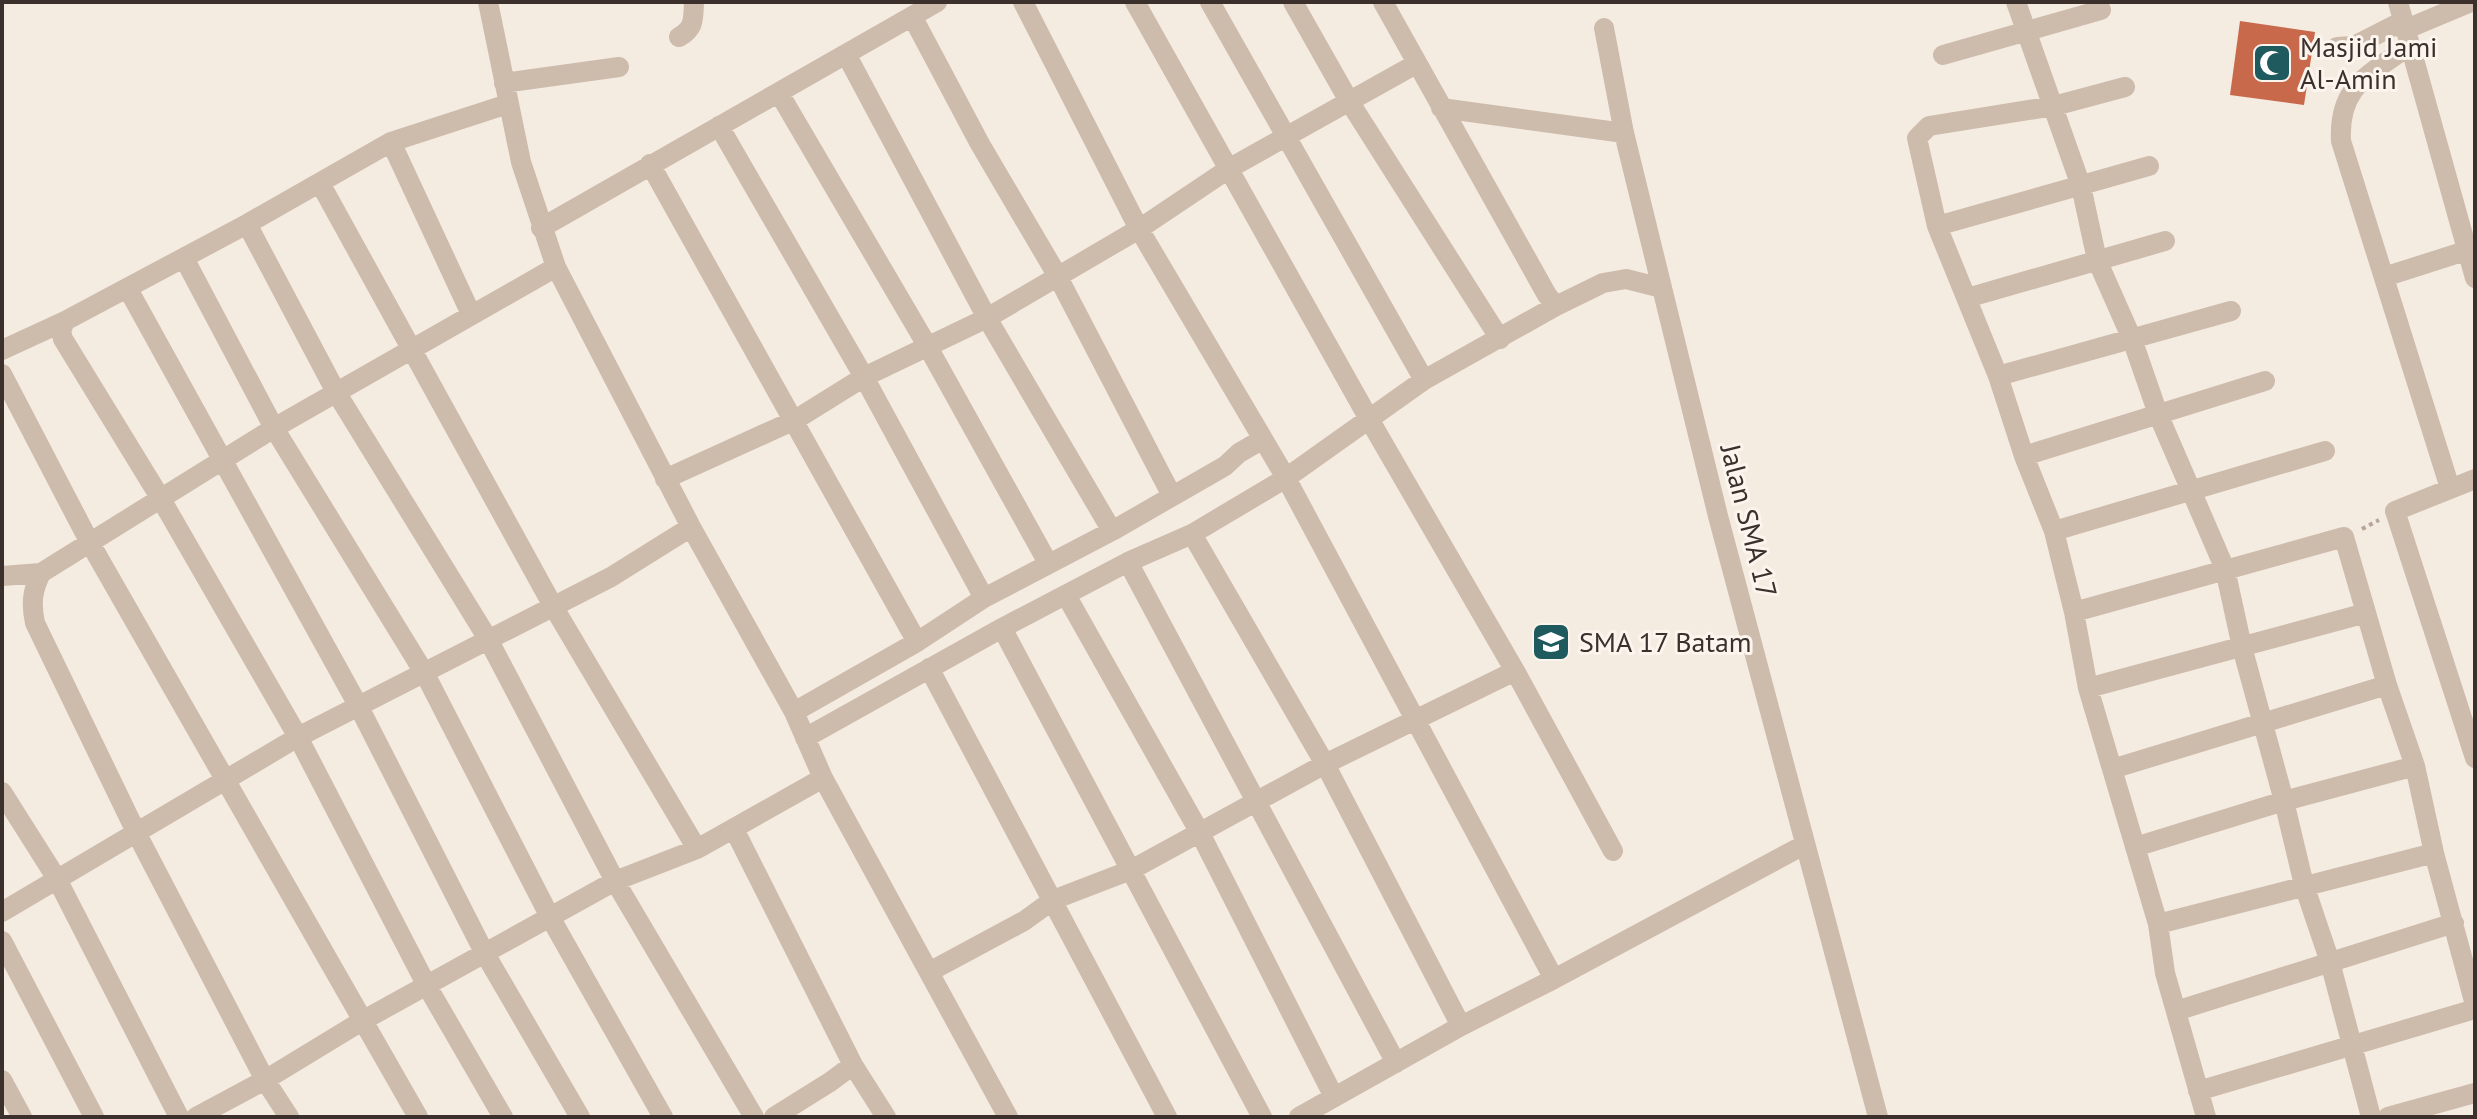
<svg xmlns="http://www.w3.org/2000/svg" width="2477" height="1119" font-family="'PT Sans',sans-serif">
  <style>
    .building { fill: #c8694b }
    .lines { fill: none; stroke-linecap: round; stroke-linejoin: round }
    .path { stroke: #b9a596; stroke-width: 4; stroke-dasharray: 4 4; stroke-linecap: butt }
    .minor { stroke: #cdbbac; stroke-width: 20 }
    .labels { text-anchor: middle; stroke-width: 6; stroke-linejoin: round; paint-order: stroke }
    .poi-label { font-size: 28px; fill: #3b302b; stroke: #fbf5ee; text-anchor: start }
    .street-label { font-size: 28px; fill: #3b302b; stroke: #fbf5ee }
  </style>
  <rect width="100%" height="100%" fill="#f4ebe1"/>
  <path class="building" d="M2240,21L2315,32L2304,105L2230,95Z"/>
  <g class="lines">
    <path class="path" d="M2362,529L2379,520"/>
    <path class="minor" d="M488,2L521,162L556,267L691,527L794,712L823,778L1008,1117
      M1023,2L1139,229L1286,478L1554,979L1461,1026L1299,1117
      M1135,2L1369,419L1515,671L1613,851
      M1210,2L1424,380
      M1293,2L1349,101L1500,339
      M2016,2L2081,186L2097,260L2132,339L2158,414L2225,569L2242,647L2284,801L2304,885L2330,962L2371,1117
      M2398,2L2475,278
      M912,16L980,144L1057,275L1172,496
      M1604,28L1624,133L1718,516L1878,1117
      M2404,30L2471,2
      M679,37C695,28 693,19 694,2
      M2410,45C2370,75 2338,85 2341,141L2450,488
      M2337,47L2354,46L2403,21
      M846,54L987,318L1112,531
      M1943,55L2101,10
      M504,83L619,67
      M779,93L928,347L1048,563
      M1441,108L1624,133
      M719,126L864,377L984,598
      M391,142L471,314
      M650,164L917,642
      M320,183L553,606L697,849
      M247,224L336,392L488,639L615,881L754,1117
      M1937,226L2149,166
      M541,228L937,2
      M184,258L274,428L425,674L550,917L663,1117
      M2384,277L2475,248
      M128,289L359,707L484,952L580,1117
      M1967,298L2165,241
      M1556,306L1603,283L1626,279L1662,288
      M2,350L65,321
      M2,374L90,543L418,1117
      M1998,376L2231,311
      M2024,456L2265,381
      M665,479L795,420L864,377L987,318L1139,229L1230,168L1416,64
      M2475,479L2395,511L2475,758
      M2054,531L2325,451
      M1192,534L1325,764L1461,1026
      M1128,562L1396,1063
      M2,576L41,573
      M1066,595L1200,833L1334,1097
      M2074,612L2054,531L2024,456L1998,376L1937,226L1917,138L1929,126L2054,106L2125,87
      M1002,628L1262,1117
      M929,668L1167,1117
      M2088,688L2366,613
      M794,712L917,642L984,598L1112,531L1225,466L1239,453L1263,439
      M805,738L1002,628L1128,562L1192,534L1286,478L1424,380L1556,306L1547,295L1383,2
      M2112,769L2387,685
      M2,792L57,879L179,1117
      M734,829L853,1065L886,1117
      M2135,847L2284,801L2415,766
      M2,912L298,737L611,577L691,527
      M2158,924L2434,853
      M2,941L94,1117
      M929,972L1024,921L1053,900L1131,870L1325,764L1515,671
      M1554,979L1804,845
      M2176,1011L2454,923
      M2,1080L22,1117
      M2198,1091L2475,1009
      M196,1117L265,1080L362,1021L615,881L697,849L823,778
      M289,1117L265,1080L137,834L35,623C31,604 32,591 41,573L274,428L556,267
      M503,1117L427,986L298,737L161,499L63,339L61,331L65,321L247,224L391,142L508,104
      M774,1117L830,1082L853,1065
      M2206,1117L2165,973L2158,924L2088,688L2074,612L2344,537L2387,685L2415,766L2434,853L2475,1005
      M2388,1117L2475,1093"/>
  </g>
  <defs>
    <symbol id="mosque-square" viewBox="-11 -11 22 22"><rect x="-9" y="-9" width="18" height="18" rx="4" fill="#1f5a5e" stroke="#fbf5ee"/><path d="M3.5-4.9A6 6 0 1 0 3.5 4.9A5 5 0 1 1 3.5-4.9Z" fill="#fff"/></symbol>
    <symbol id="school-square" viewBox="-11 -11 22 22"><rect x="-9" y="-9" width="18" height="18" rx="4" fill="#1f5a5e" stroke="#fbf5ee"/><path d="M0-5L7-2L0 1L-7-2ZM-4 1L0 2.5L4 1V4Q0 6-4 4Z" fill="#fff"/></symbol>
  </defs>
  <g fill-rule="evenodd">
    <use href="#mosque-square" x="2250" y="41" width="44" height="44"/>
    <use href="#school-square" x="1529" y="620" width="44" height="44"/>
  </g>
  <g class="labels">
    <g class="poi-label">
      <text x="2300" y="57">Masjid Jami<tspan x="2300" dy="32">Al-Amin</tspan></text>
      <text x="1579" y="652">SMA 17 Batam</text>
    </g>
    <g class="street-label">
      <text transform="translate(1749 521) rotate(76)" y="10">Jalan SMA 17</text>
    </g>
  </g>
  <rect width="2477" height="1119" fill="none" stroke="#3b302b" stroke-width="8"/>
</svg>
